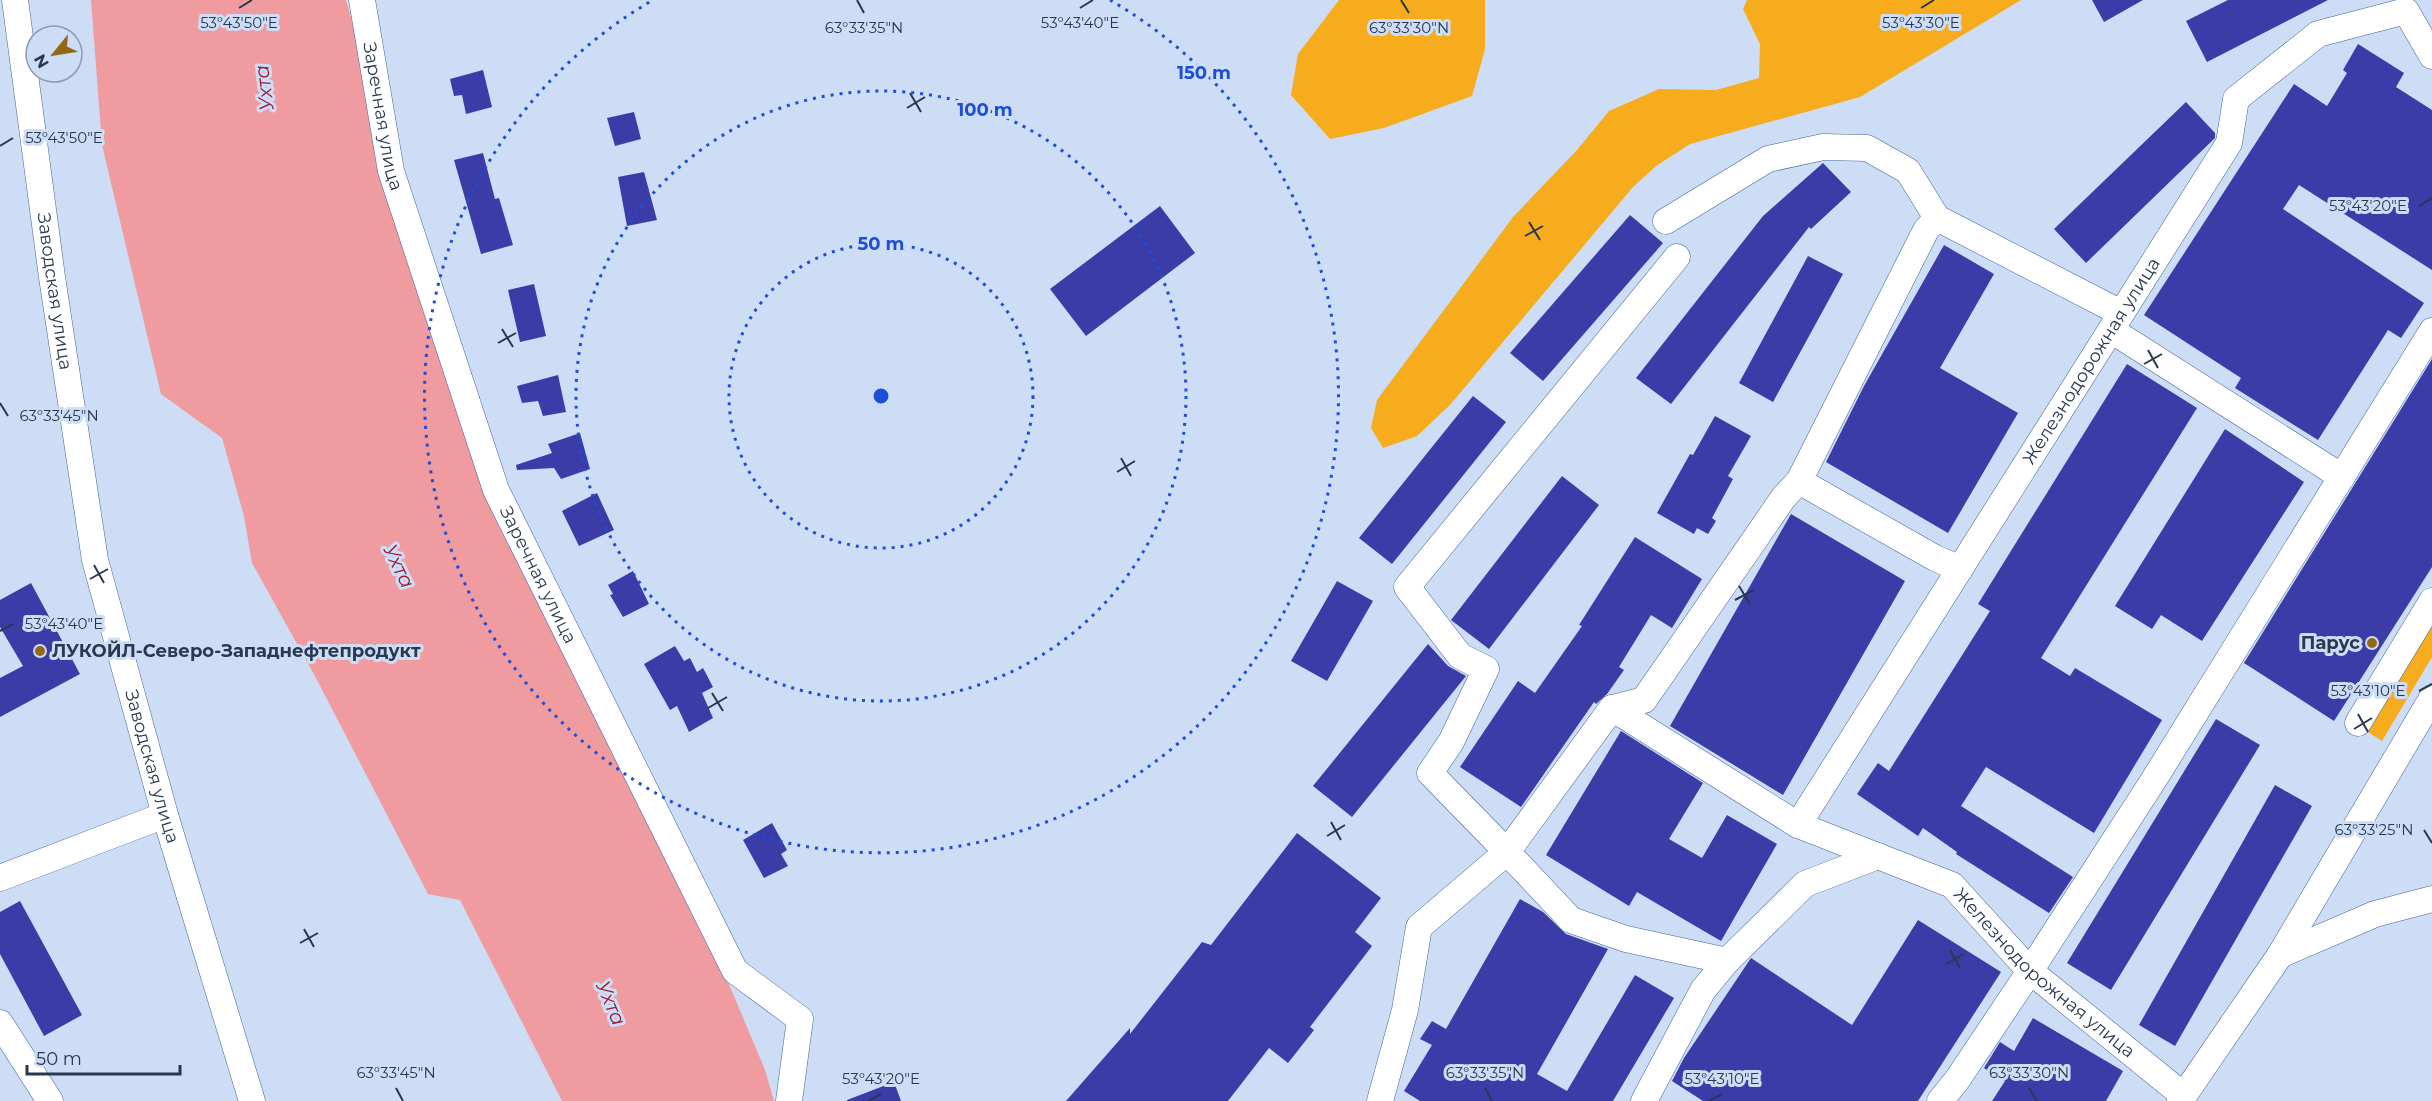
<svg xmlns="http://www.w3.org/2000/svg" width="2432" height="1101" font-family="Montserrat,sans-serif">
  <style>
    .green { fill: #f6ac1c }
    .water { fill: #ef9b9f }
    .building { fill: #3c3ca8 }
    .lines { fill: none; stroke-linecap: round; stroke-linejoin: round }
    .minor-casing { stroke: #3f6497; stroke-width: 27 }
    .minor { stroke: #fff; stroke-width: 26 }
    .ticks { fill: none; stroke: #28384f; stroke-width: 2 }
    .ring { fill: none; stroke: #1d4ed8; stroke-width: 3; stroke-dasharray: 3 6 }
    .poi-dot { fill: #946714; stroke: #ccddf5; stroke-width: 2 }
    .labels { text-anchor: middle; stroke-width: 6; stroke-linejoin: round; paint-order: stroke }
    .street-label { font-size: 18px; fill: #28384f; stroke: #ccddf5 }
    .poi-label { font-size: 18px; font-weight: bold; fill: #28384f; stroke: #ccddf5; text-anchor: end }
    .water-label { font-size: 20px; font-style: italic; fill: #991d35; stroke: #ccddf5 }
    .ticks-label { font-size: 15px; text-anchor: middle; fill: #28384f; stroke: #ccddf5; stroke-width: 6; stroke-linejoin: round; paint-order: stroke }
    .centre { fill: #1d4ed8; stroke: #ccddf5; stroke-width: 3 }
    .ring-label { font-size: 18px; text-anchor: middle; font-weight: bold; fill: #1d4ed8; stroke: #ccddf5; stroke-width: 6; stroke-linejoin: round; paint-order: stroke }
  </style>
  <rect width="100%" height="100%" fill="#ccddf5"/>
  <path class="green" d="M1339,0H1485V49L1472,96L1384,128L1330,139L1291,95L1298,54Z
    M1747,0H2021L1860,97L1690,144L1656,166L1633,187L1450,405L1417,436L1383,448L1371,428L1377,400L1513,217L1577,150L1609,111L1659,89L1716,90L1759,78L1760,44L1743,9Z
    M2432,619V657L2382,741L2365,730Z"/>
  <path class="water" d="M91,0H346L453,381L723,970L765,1070L774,1101H562L460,900L428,894L316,678L252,563L244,516L222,438L161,394L102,145Z"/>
  <path class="building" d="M2092,0H2143L2104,22Z
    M2228,0H2328L2207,62L2186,21Z
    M2358,44L2404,73L2396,87L2432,110V270L2299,185L2283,209L2424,303L2401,338L2388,330L2318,440L2235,388L2241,378L2144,315L2294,84L2327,106L2347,73L2343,70Z
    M483,70L492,107L466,114L462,95L454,96L450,79Z
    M2186,102L2215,133V138L2086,263L2054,229Z
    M634,112L641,139L615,146L607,118Z
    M483,153L495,199L499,198L513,245L481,254L454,160Z
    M1823,163L1851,192L1811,229L1809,227L1671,404L1636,378L1763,216Z
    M644,172L657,220L627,226L618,177Z
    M1160,206L1195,253L1086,336L1050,289Z
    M1630,215L1663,243L1543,381L1510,353Z
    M1944,245L1994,274L1940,368L2018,413L1948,533L1826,462L1864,386Z
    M1808,256L1843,274L1773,402L1739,383Z
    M534,284L546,336L520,342L508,290Z
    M2432,359V567L2334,721L2244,663Z
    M2127,364L2197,408L2041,658L2070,676L2075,668L2162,720L2094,833L1986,767L1961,806L2073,877L2049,913L1956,854L1957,852L1923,828L1918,836L1857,794L1878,763L1889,771L1990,611L1978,604Z
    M558,375L566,412L543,416L538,401L522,403L517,386Z
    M1473,396L1506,422L1392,564L1359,538Z
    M1715,416L1751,436L1728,476L1733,479L1712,518L1716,521L1708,534L1697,528L1694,534L1657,513L1690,454L1693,455Z
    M2225,429L2304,482L2202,641L2161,615L2152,629L2115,606Z
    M580,433L590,469L561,479L554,468L517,470L516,465L552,453L548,444Z
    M1562,476L1599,505L1489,649L1451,620Z
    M597,493L614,530L579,546L562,511Z
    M1791,514L1905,581L1783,795L1670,726Z
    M1635,537L1702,579L1672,628L1651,615L1619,667L1624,670L1607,694L1596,704L1594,702L1521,807L1460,767L1518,681L1535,693L1582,626L1579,625Z
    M633,571L649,604L623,617L610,595L613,594L608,585Z
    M1337,581L1373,601L1327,681L1291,661Z
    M31,583L80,674L0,717V678L23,666L0,627V600Z
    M1428,644L1448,666L1466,676L1352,817L1313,786Z
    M675,646L684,661L690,658L697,672L703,668L713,687L702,693L713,718L689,732L677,706L670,710L644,664Z
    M2216,719L2260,745L2111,990L2067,963Z
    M1621,731L1703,783L1669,839L1702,858L1727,815L1777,844L1721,941L1637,892L1629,906L1546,855Z
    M2275,785L2312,806L2175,1046L2139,1025Z
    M772,823L787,850L781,854L788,866L764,878L743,840Z
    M1297,833L1381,898L1355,932L1372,946L1310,1027L1314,1030L1288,1063L1269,1048L1228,1101H1066L1130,1028V1034L1202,942L1211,945Z
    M1520,899L1543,912L1566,934L1608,949L1537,1074L1567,1091L1635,975L1674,998L1613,1101H1420L1404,1091L1432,1045L1420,1039L1432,1021L1446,1029Z
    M20,901L82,1015L44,1036L0,954V912Z
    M1918,920L2001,972L1918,1101H1703L1672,1081L1684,1058L1751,958L1852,1025Z
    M2033,1018L2123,1071L2106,1101H1992L2005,1081L1984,1068L2000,1042L2014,1051Z
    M894,1082L901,1101H847V1100Z"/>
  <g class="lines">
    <defs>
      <g id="minor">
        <path id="s1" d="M15,0L52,277L95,560L165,815L252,1101"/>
        <path id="s2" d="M362,0L391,171L496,490L735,971L800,1019L789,1101"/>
        <path d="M1666,221L1768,159L1823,147L1867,148L1908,171L1937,218"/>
        <path d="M2111,330L2342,477"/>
        <path d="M1960,569L1935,558L1799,481L1926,230L1937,218L2121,313"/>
        <path d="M1612,708L1644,700L1784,497L1799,481"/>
        <path d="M2358,723L2432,601"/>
        <path id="s3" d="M1798,825L2229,143L2236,99L2318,34L2406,11L2432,56"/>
        <path d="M0,878L165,815"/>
        <path d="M2280,955L2375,914L2432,899"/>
        <path id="s4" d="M1727,961L1626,939L1571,920L1507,852L1612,708L1798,825L1952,885L2030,971L2183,1095"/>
        <path d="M0,1023L50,1101"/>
        <path d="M1380,1101L1405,1010L1419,927L1507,852L1430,773L1451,742L1486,669L1460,656L1407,587L1677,257"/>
        <path d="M1644,1101L1703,990L1727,961L1805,884L1878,856"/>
        <path d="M1940,1101L1957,1080L2030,971L2153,781L2432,331"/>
        <path d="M2180,1101L2280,955L2432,698"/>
      </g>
    </defs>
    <use href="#minor" class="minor-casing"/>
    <use href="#minor" class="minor"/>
  </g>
  <path class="ticks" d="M857,0L864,13M1401,0L1409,13M239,8L252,0M1080,8L1093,0M1921,8L1934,0M910,93L921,112M907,108L925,97M0,146L13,138M2419,206L2432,198M1529,222L1540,240M1525,236L1543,226M502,329L513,347M498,343L516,333M2148,350L2158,368M2144,364L2162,354M0,403L8,416M1121,458L1131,476M1117,472L1135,461M94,565L104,583M90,579L108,569M1739,586L1750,604M1735,600L1754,590M0,631L13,624M2419,691L2432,684M712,693L723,711M708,708L727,697M2358,714L2368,732M2354,729L2372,718M1331,822L1341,840M2424,830L2432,843M1327,836L1345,825M304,929L314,947M300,943L318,933M1950,950L1960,968M1946,964L1964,954M396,1088L403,1101M1485,1088L1492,1101M2029,1088L2037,1101M868,1101L881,1094M1709,1101L1722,1094"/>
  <g class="ring">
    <circle cx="881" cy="396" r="152"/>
    <circle cx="881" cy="396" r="305"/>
    <path d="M1110 0A457 457 0 1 1 653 0"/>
  </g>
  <g class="poi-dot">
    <circle cx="2372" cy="643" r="6"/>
    <circle cx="40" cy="651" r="6"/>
  </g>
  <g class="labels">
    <g class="street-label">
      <text dy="6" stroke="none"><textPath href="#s2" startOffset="118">Заречная улица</textPath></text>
      <text dy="6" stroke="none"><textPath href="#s1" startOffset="294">Заводская улица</textPath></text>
      <text dy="6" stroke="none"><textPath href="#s3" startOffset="549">Железнодорожная улица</textPath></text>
      <text dy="6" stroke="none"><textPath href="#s2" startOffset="604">Заречная улица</textPath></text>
      <text dy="6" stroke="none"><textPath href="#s1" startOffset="780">Заводская улица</textPath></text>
      <text dy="6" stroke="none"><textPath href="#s4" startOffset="946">Железнодорожная улица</textPath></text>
    </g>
    <g class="poi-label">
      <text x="2360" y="649">Парус</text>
      <text x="52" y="657" text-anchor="start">ЛУКОЙЛ-Северо-Западнефтепродукт</text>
    </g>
    <g class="water-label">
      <text transform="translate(264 88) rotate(-97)" y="7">Ухта</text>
      <text transform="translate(399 566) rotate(64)" y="7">Ухта</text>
      <text transform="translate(611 1003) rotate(67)" y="7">Ухта</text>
    </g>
  </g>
  <g class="ticks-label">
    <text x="239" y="28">53°43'50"E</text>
    <text x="1080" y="28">53°43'40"E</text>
    <text x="1921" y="28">53°43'30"E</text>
    <text x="864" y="33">63°33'35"N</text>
    <text x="1409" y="33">63°33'30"N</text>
    <text x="64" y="143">53°43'50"E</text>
    <text x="2368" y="211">53°43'20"E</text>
    <text x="59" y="421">63°33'45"N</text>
    <text x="64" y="629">53°43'40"E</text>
    <text x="2368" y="696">53°43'10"E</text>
    <text x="2374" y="835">63°33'25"N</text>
    <text x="396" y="1078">63°33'45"N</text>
    <text x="1485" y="1078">63°33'35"N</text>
    <text x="2029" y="1078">63°33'30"N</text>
    <text x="881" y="1084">53°43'20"E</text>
    <text x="1722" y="1084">53°43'10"E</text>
  </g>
  <circle cx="881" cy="396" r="9" class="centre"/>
  <g class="ring-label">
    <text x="1204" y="79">150 m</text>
    <text x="985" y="116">100 m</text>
    <text x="881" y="250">50 m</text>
  </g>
  <g transform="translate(54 54) rotate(240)"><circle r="28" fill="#ccddf5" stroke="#8a9bb3" stroke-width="1.5"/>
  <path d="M0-4.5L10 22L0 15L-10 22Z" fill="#946714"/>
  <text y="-9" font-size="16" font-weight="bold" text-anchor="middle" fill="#28384f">N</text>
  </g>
  <path d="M27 1065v9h153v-9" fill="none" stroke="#28384f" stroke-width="3"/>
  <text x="36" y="1065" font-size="18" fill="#28384f" stroke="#ccddf5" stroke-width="4.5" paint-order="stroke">50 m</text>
</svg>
